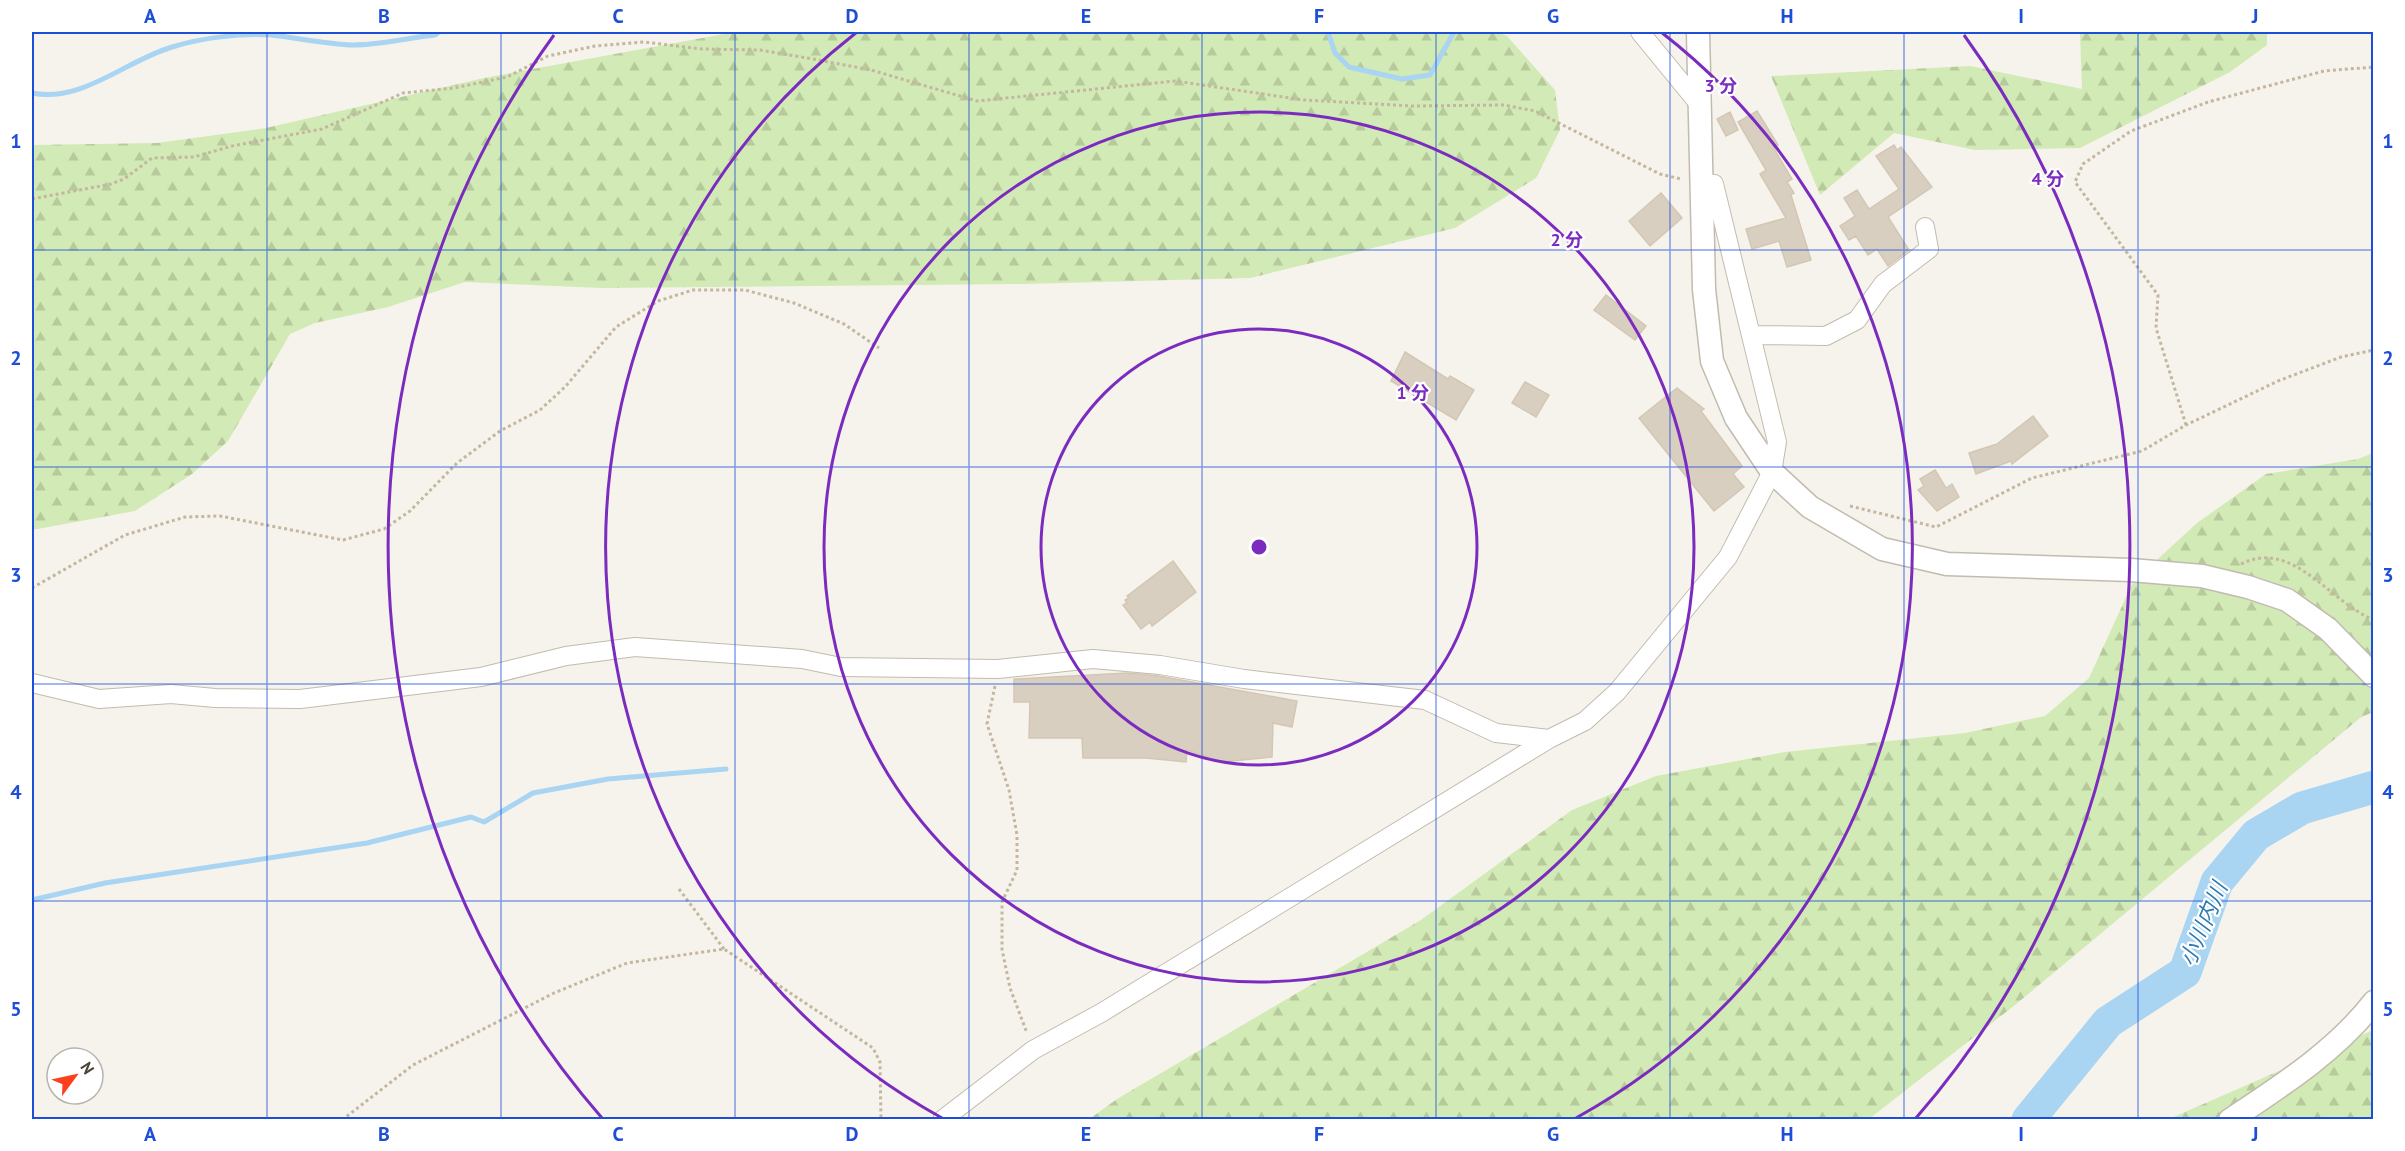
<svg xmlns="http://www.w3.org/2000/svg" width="2405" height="1151" font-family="'PT Sans','Noto Sans JP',sans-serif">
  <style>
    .forest { fill: url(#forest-firs) }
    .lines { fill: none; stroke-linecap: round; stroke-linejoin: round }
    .stream { stroke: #a9d4f2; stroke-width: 5 }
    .river { stroke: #a9d4f2; stroke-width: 33 }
    .building { fill: #d8cfc1; stroke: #d3c7b4; stroke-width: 1.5 }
    .minor-casing { stroke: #c2bbae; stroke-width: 20 }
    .tertiary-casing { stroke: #c2bbae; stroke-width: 25 }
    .path { stroke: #c4b79f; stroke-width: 3; stroke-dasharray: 3 3; stroke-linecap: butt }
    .minor { stroke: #fff; stroke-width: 18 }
    .tertiary { stroke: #fff; stroke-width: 22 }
    .grid { fill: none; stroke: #1d4ed8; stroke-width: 1.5; stroke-opacity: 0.55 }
    .ring { fill: none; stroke: #7b2cbf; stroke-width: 3 }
    .labels { text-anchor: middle; stroke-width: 4.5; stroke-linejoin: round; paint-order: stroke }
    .water-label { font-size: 22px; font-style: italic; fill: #2e7ab2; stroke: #fff }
    .centre { fill: #7b2cbf; stroke: #fff; stroke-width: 3 }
    .ring-label { font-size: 18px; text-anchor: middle; font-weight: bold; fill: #7b2cbf; stroke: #fff; stroke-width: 4.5; stroke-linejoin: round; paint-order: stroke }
    .neatline { fill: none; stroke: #1d4ed8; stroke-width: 2 }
    .grid-label { font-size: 20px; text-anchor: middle; font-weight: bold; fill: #1d4ed8 }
  </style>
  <defs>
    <pattern id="forest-firs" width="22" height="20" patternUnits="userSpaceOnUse" patternTransform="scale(1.5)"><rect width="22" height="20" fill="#d2eab5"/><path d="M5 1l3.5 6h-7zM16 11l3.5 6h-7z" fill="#b6ca9c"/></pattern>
  </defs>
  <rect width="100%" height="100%" fill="#f6f3ec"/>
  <path class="forest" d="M735,32H1497L1507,36L1555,90L1560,130L1536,178L1455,228L1250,278L1024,284L602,288L465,282L388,307L315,323L290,334L228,441L192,474L135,511L32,530V145L157,143L266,128L484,78Z
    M2080,32H2267V45L2230,72L2080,148L1975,150L1894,133L1820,195L1771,76L1970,66L2082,89Z
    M2373,453V712L2360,718L2015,1005L1869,1119L1088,1120L1117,1099L1421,920L1572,810L1656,776L1785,752L1965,733L2045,716L2089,678L2133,582L2197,523L2266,474L2358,459Z
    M2373,1030V1119H2169Z"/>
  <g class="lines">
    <path class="stream" d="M1328,32L1335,53L1349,67L1402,79L1430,75L1454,32
      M32,93C82,103 125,61 172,47C201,38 240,33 271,35C298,38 326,44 353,45C380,45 408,38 435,35L439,32
      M32,900L105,883L367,843L471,817L484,822L533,793L608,779L726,769"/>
    <path class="river" d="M2028,1120L2108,1022L2185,972L2217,882L2256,835L2302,808L2374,787"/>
  </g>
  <path class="building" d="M1757,111L1778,145L1773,147L1792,179L1787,182L1794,193L1791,195L1811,260L1787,267L1779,241L1752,249L1746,229L1786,218L1760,174L1766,170L1738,122Z
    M1730,112L1738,130L1726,136L1717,119Z
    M1894,145L1897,150L1901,147L1932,187L1888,217L1909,250L1888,266L1877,249L1868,255L1856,236L1849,240L1840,226L1855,216L1844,198L1857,190L1869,209L1899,189L1876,156Z
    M1661,193L1682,218L1650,246L1629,221Z
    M1606,295L1646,326L1635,340L1594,310Z
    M1405,352L1448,379L1450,376L1474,390L1456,420L1391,381Z
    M1525,382L1549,395L1536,417L1512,403Z
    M1677,388L1704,409L1701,411L1742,466L1733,474L1744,487L1714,511L1639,418Z
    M2033,416L2048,436L2012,464L2011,461L1976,474L1969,453L1997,444Z
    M1935,470L1946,488L1952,484L1959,497L1937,511L1918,490L1924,486L1920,479Z
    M1173,561L1196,592L1152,626L1150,622L1141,629L1123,605L1127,603L1125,600L1129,598L1127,596Z
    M1127,673L1159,676L1297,701L1292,727L1273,723L1272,757L1222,762L1187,750L1186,762L1146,758H1083L1082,738H1029L1030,702H1014V679Z"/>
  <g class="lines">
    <defs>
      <path id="minor" d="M1640,32L1699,104
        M1753,335L1826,336L1857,320L1883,284L1929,249L1925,227
        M32,683L99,699L171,694L215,698L300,699L481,677L566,656L635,647L802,659L841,667L998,669L1093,659L1160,665L1244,679L1425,700L1496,733L1549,739
        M942,1120L1033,1050L1101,1013L1549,739L1585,721L1617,692L1728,557L1772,472L1777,442L1714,184L1700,183"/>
      <path id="tertiary" d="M1698,32L1704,289L1712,361L1736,418L1772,472L1810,507L1882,549L1947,564L2131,570L2202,576L2248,587L2287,600L2328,629L2374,676
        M2230,1120C2281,1086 2336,1051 2374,1002"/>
    </defs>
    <use href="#minor" class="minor-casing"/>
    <use href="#tertiary" class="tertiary-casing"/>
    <path class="path" d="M32,199L111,184L124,179L152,158L194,157L232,146L322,129L403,93L454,88L507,77L548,56L595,46L644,42L702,49L760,50L813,59L871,70L977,101L1175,81L1304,100L1412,106L1504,105L1535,111L1660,174L1681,179
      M2186,425L2156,328L2158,295L2075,182L2083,164L2131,131L2208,102L2324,71L2374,67
      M1850,506L1936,527L2032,478L2142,451L2186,425L2278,381L2341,357L2374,350
      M2241,564C2293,538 2329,602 2374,620
      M32,588L125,535L185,517L220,516L343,540L384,529L410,511L457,463L500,431L540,410L565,387L616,327L658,301L693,290H745L794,303L844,324L879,348
      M995,686L987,724L1009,790L1017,835V870L1002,902V949L1010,988L1027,1033
      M679,889L724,949
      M342,1120L413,1065L554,993L627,963L724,949L873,1048L880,1062L881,1120"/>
    <use href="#minor" class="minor"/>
    <use href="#tertiary" class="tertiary"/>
  </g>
  <path class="grid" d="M267,32V1120M501,32V1120M735,32V1120M969,32V1120M1202,32V1120M1436,32V1120M1670,32V1120M1904,32V1120M2138,32V1120M32,250H2374M32,467H2374M32,684H2374M32,901H2374"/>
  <g class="ring">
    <circle cx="1259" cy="547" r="218"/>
    <circle cx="1259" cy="547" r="435"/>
    <path d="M942 1118A653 653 0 0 1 857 32M1661 32A653 653 0 0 1 1576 1118"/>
    <path d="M602 1118A871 871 0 0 1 554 35M1964 35A871 871 0 0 1 1916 1118"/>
  </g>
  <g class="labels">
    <g class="water-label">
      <text transform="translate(2203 924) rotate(-67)" y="8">小川内川</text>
    </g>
  </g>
  <circle cx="1259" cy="547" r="9" class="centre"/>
  <g class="ring-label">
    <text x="1721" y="92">3 分</text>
    <text x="2048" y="185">4 分</text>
    <text x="1567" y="246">2 分</text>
    <text x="1413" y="399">1 分</text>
  </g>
  <rect width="2405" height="1151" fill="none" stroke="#ffffff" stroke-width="66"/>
  <g transform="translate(75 1076) rotate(57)"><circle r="28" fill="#ffffff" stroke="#b7b4b0" stroke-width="1.5"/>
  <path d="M0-4.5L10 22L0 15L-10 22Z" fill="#fc3f1d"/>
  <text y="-9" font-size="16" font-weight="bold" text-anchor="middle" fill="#4b4439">N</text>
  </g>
  <rect x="33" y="33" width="2339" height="1085" class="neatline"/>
  <g class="grid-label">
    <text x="150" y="23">A</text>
    <text x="384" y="23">B</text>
    <text x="618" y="23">C</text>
    <text x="852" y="23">D</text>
    <text x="1086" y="23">E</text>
    <text x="1319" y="23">F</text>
    <text x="1553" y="23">G</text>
    <text x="1787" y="23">H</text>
    <text x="2021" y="23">I</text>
    <text x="2255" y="23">J</text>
    <text x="16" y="148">1</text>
    <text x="2388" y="148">1</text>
    <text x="16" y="365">2</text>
    <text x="2388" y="365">2</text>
    <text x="16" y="582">3</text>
    <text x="2388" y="582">3</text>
    <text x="16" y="799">4</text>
    <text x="2388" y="799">4</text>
    <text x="16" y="1016">5</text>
    <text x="2388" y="1016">5</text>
    <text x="150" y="1141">A</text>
    <text x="384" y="1141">B</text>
    <text x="618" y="1141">C</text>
    <text x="852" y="1141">D</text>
    <text x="1086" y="1141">E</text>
    <text x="1319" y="1141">F</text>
    <text x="1553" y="1141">G</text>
    <text x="1787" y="1141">H</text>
    <text x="2021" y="1141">I</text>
    <text x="2255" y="1141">J</text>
  </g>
</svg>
